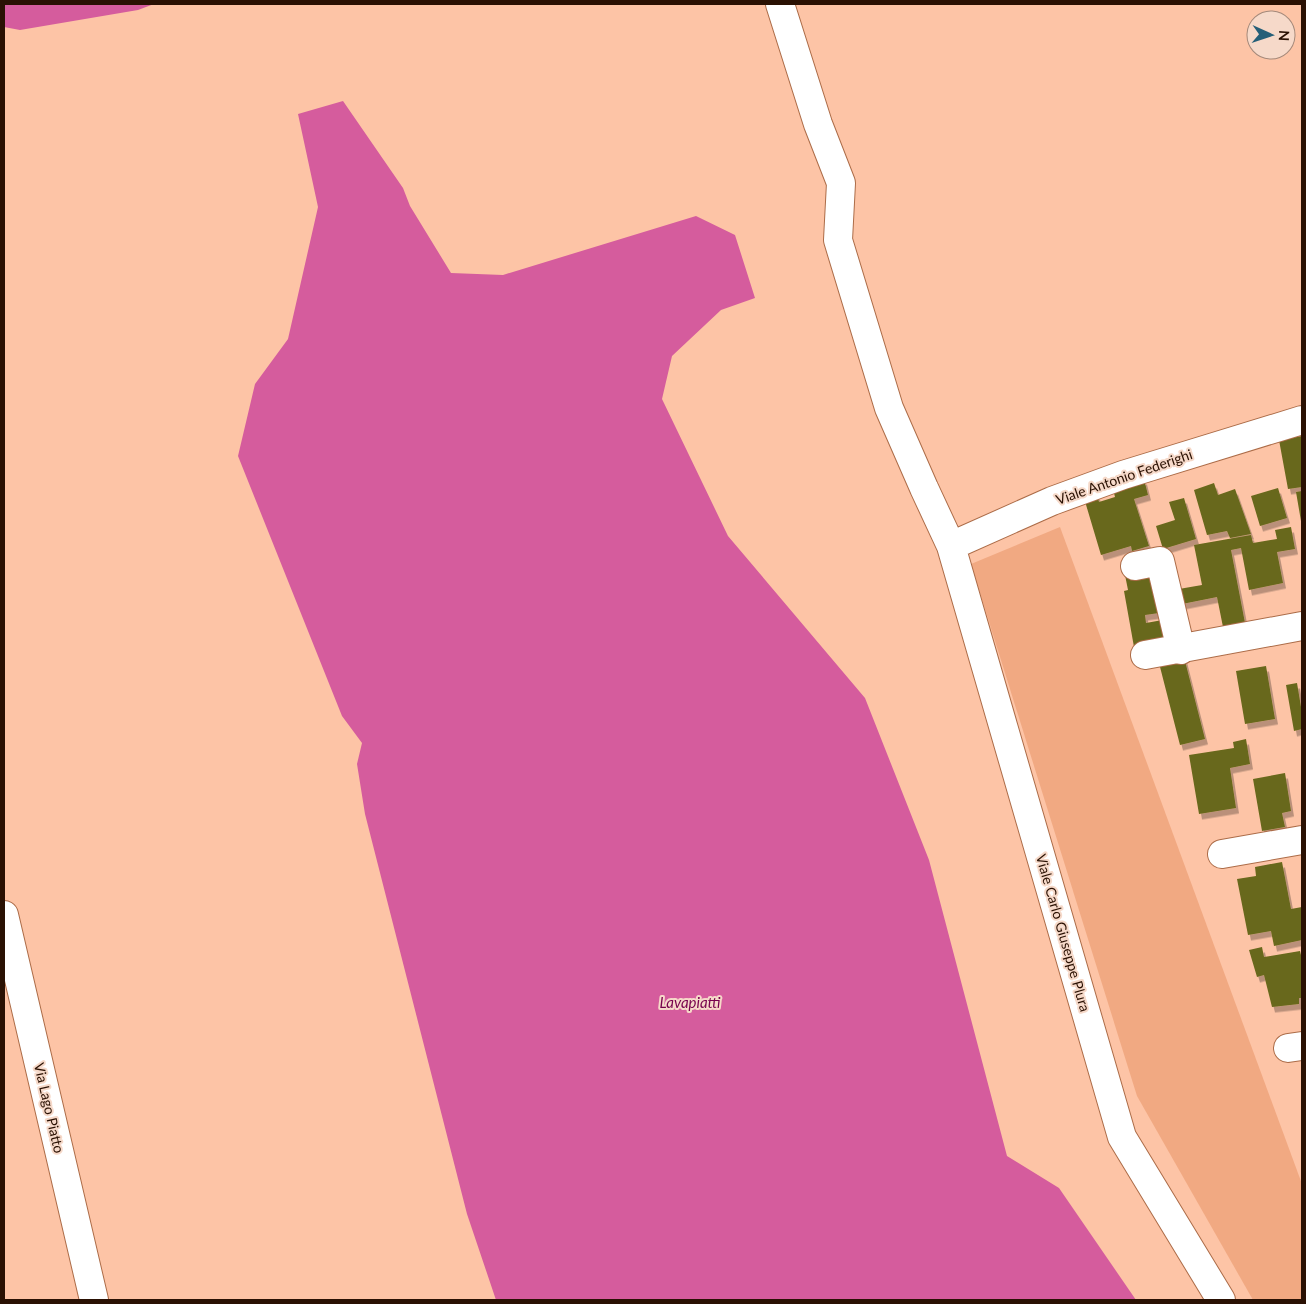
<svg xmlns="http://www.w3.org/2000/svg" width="1306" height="1304" font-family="Lato,sans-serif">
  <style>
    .green { fill: #f1a982 }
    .water { fill: #d55c9d }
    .building { fill: #68681b; filter: url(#shadow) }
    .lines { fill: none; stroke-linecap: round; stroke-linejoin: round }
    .minor-casing { stroke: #ac6c48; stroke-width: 30 }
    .minor { stroke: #fff; stroke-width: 28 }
    .labels { text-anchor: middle; stroke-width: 4; stroke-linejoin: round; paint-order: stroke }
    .street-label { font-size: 14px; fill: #2a1103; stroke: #f6d9c9 }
    .water-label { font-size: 15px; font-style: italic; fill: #77004d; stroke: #f6d9c9 }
  </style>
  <defs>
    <filter id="shadow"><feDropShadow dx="3" dy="5.5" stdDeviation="0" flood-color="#0004"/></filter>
  </defs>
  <rect width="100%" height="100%" fill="#fdc4a6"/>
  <path class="green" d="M1060,527L1302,1184V1300H1253L1137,1096L971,564Z"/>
  <path class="water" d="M4,4H154L138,10L20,30L4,27Z
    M343,101L403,188L410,206L451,273L503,275L696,216L735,235L755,298L721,310L672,356L662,399L728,536L865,698L929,860L1007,1156L1059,1188L1136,1300H496L467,1214L365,814L357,764L362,743L342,716L238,456L255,384L288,339L318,207L298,114Z"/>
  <path class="building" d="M1302,436V487L1288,489L1279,440Z
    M1144,479L1148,495L1134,499L1149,546L1132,551L1131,546L1101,555L1084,498L1097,494L1099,502L1115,497L1113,489Z
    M1214,483L1218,495L1235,489L1251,534L1230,538L1227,531L1207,535L1194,490Z
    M1278,488L1287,518L1260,526L1251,496Z
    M1302,491V521H1301L1296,492Z
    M1184,498L1196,539L1163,549L1156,526L1175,520L1169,502Z
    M1291,527L1295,549L1277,552L1283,583L1249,590L1241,548L1231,550L1245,623L1223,627L1217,597L1182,604L1179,589L1202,585L1194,545L1251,535L1253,543L1277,539L1275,530Z
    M1158,569L1166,612L1145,615L1146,623L1168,619L1172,640L1134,647L1124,591L1128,590L1125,575Z
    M1184,657L1205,739L1180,745L1159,663Z
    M1266,666L1275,719L1245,724L1236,671Z
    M1297,683L1302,713V729L1294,731L1286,685Z
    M1246,739L1250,764L1230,768L1236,808L1199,814L1189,755L1234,748L1233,742Z
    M1285,773L1291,811L1282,813L1285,827L1262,831L1253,779Z
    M1282,862L1291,909L1302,907V940L1274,946L1271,931L1248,935L1237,879L1256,876L1255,867Z
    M1262,947L1264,957L1300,951L1302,959V998H1299V1004L1272,1007L1264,975L1257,977L1249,950Z"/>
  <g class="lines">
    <defs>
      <path id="minor" d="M780,4L818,124L841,183L838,240L889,408L924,488L951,546L1122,1137L1221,1300
        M951,546L1052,501L1123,475L1302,420
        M1135,566L1160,561L1181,650
        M1145,655L1302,626
        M1222,854L1302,840
        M4,915L94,1300
        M1288,1048L1302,1046"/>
    </defs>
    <use href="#minor" class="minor-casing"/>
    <use href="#minor" class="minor"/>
  </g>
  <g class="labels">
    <g class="street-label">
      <text transform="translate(1124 477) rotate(-19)" y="5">Viale Antonio Federighi</text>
      <text transform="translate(1063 933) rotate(74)" y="5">Viale Carlo Giuseppe Plura</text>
      <text transform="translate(49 1108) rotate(77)" y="5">Via Lago Piatto</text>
    </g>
    <g class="water-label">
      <text x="690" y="1008">Lavapiatti</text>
    </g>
  </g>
  <rect width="1306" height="1304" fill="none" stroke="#2a1103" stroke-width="10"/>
  <g transform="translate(1271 35) rotate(93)"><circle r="24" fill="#f6d9c9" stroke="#a4897a"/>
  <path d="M0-4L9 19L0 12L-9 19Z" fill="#255f78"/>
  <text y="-8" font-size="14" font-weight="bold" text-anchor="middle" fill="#2a1103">N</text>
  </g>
</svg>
